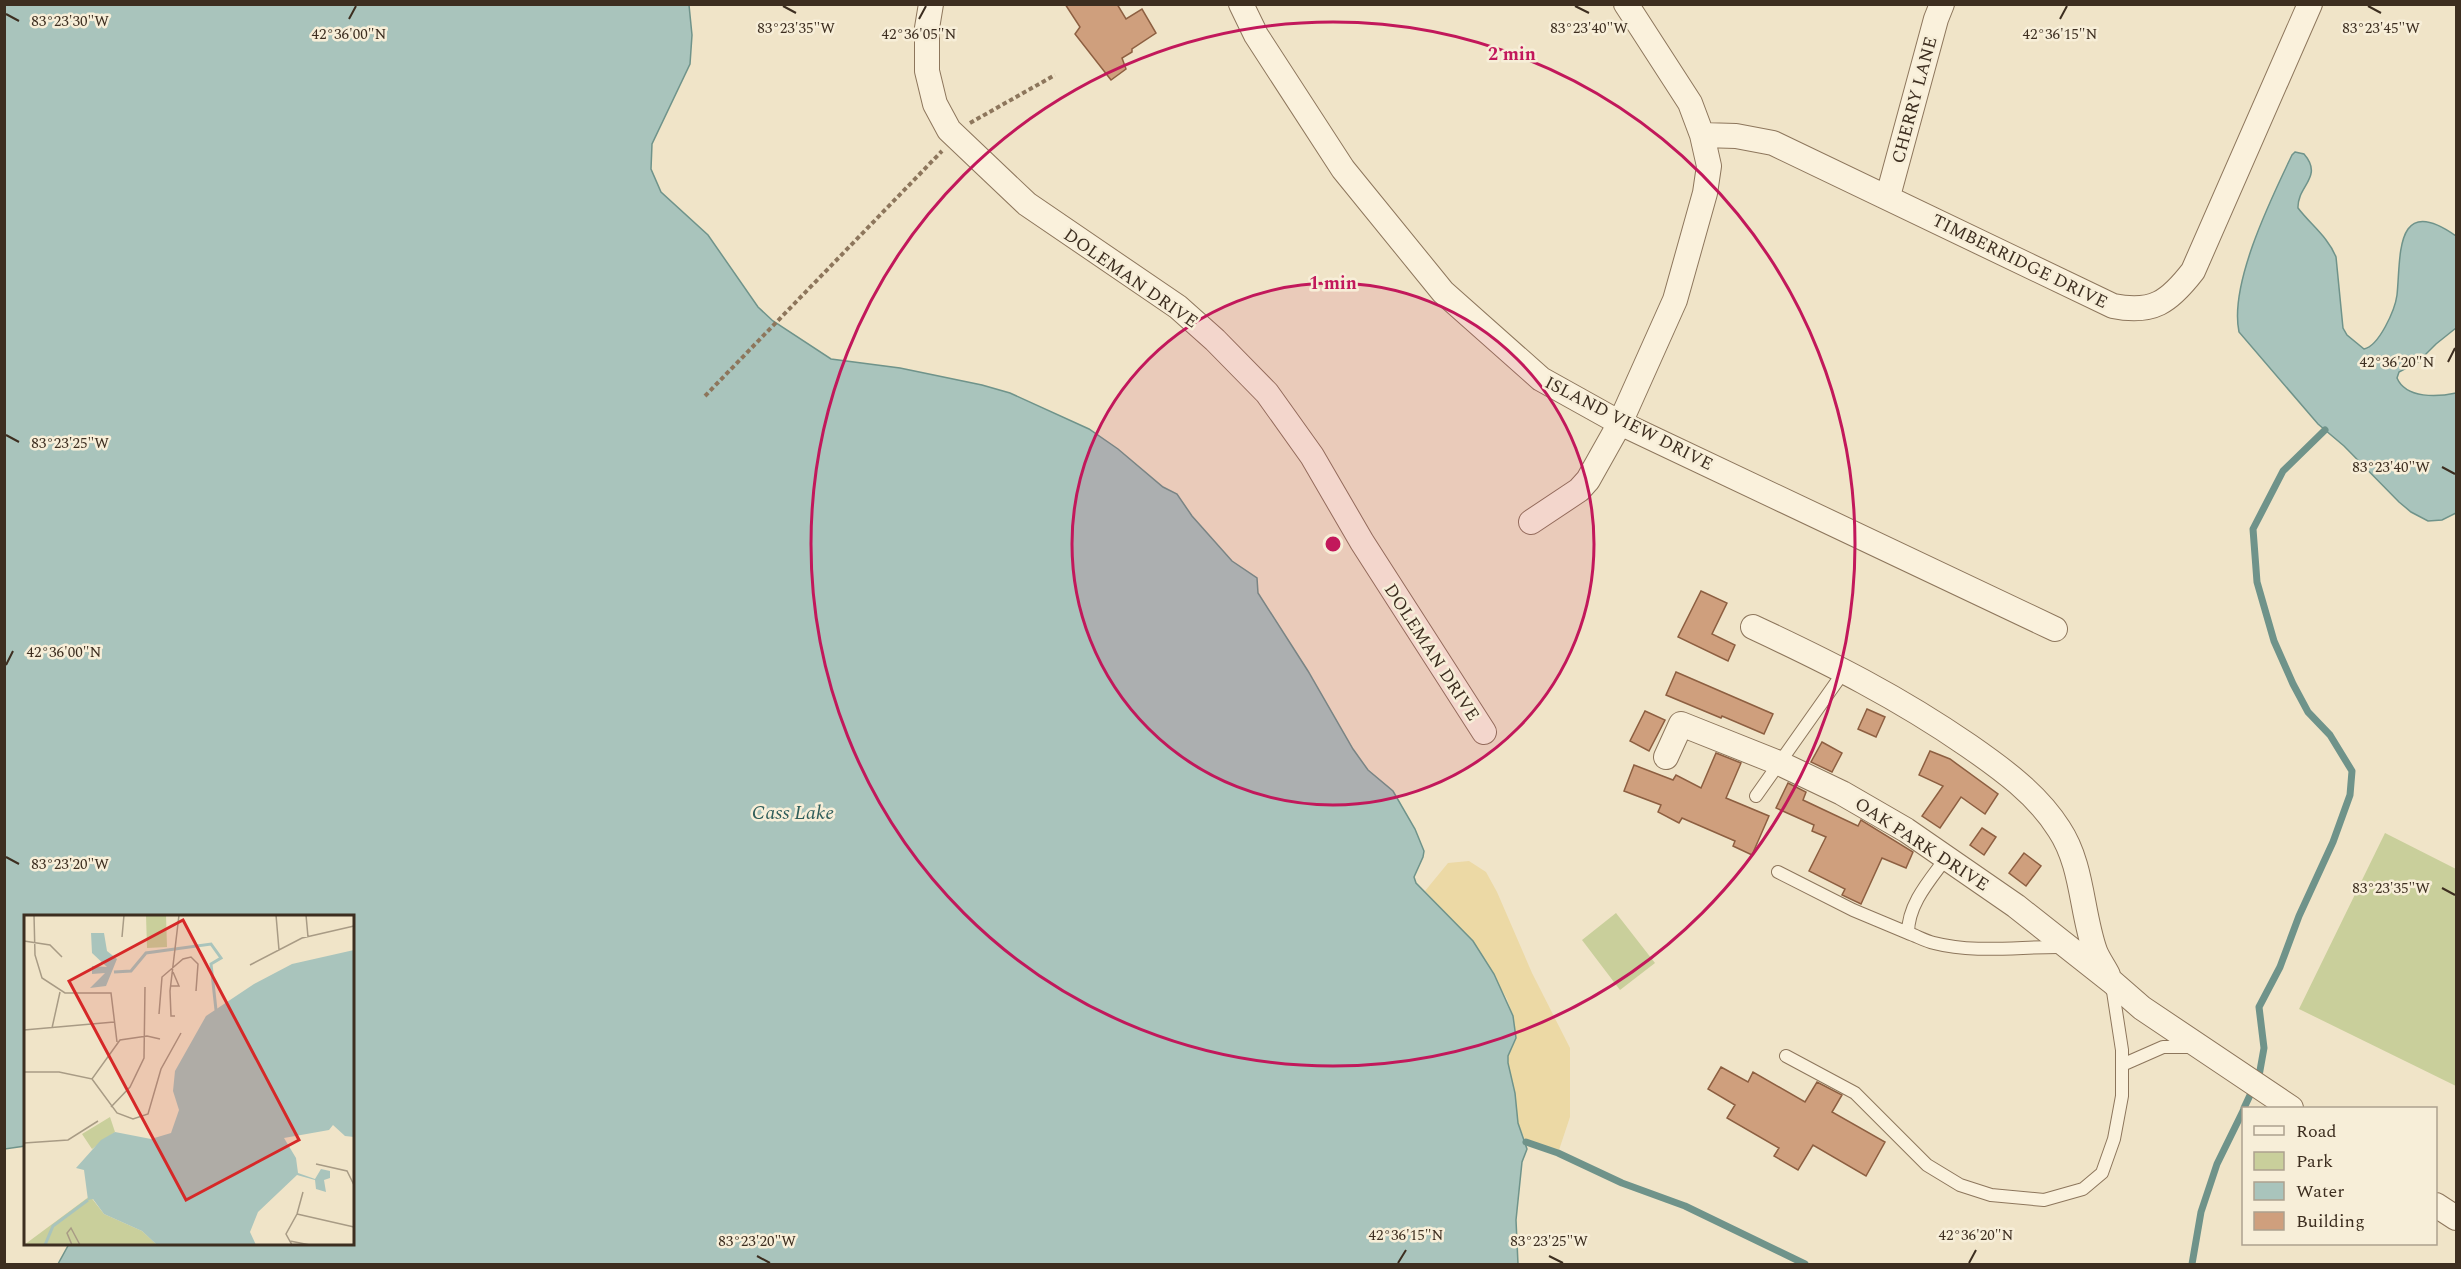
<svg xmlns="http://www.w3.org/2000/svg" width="2461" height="1269" font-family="Spectral,serif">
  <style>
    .green { fill: #c9cf9b }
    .sand { fill: #ecd9a5 }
    .water { fill: #a9c4bc; stroke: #6f938a; stroke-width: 1.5 }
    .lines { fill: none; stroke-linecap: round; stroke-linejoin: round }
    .stream { stroke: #6f938a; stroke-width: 7 }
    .building { fill: #cf9f7d; stroke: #8d5f41; stroke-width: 1.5 }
    .lane-casing { stroke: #8d765c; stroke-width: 14 }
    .street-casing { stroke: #8d765c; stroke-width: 26 }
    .path { stroke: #8d765c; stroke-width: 4; stroke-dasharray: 4.5 3; stroke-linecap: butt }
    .lane { stroke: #faf1dc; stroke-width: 12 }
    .street { stroke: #faf1dc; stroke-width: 24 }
    .ticks { fill: none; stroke: #3d2e20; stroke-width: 2 }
    .ring { fill: none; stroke: #c2185b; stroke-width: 3 }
    .labels { text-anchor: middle; stroke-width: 5; stroke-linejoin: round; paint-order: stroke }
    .street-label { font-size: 18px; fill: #3d2e20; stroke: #f7eed8 }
    .water-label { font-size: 20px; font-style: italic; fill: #2f5d5a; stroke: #f7eed8 }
    .inset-river { fill: none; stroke: #a9c4bc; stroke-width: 3 }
    .inset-road { fill: none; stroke: #a89b85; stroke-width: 1.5 }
    .view { fill: #d62828; fill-opacity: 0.15; stroke: #d62828; stroke-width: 3 }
    .inset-edge { fill: none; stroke: #3d2e20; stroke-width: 3 }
    .ticks-label { font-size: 15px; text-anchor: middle; fill: #3d2e20; stroke: #f7eed8; stroke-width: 5; stroke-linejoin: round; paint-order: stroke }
    .centre { fill: #c2185b; stroke: #f7eed8; stroke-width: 3 }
    .ring-label { font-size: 18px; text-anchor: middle; font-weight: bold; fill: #c2185b; stroke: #f7eed8; stroke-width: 5; stroke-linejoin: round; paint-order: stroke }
  </style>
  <rect width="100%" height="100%" fill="#f0e4c8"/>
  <path class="green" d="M2385,833L2456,869V1086L2299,1009Z
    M1616,913L1655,963L1620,990L1582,940Z"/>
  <path class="sand" d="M1469,861L1486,872L1497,892L1532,973L1570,1048V1117L1558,1153L1526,1142L1518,1123L1515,1093L1508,1063V1056L1516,1038L1513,1016L1507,999L1473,941L1425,891L1448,863Z"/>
  <path class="water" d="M4,5H689L692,35L690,64L652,144L651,169L661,192L708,235L758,307L773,321L831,359L900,368L982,385L1010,393L1089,429L1118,449L1163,487L1177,494L1192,516L1232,561L1257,578L1258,593L1308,671L1353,749L1368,770L1393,791L1415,829L1424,851L1423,857L1414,877L1416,883L1473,941L1494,974L1513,1016L1516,1038L1508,1056V1063L1515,1093L1518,1123L1527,1149L1522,1162L1516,1220L1518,1264H58L69,1244H352V916H26L25,1146L5,1149Z
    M2295,152L2304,154C2324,177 2297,186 2298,208C2311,225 2328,237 2336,257L2343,328L2347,335L2364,349C2379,346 2395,310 2397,295C2401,258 2394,192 2456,236V328L2436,344L2418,362L2399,372L2397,378C2406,399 2438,397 2456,393V513L2442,520L2428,521L2411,512L2399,502L2344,446L2318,424L2239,332C2229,284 2271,199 2292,155Z"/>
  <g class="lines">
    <path class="stream" d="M2244,1108L2259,1076L2264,1048L2259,1007L2280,967L2299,916L2333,842L2350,795L2352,771L2330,735L2308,712L2293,684L2274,641L2257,582L2253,529L2283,471L2325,430
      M1526,1142L1558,1153L1622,1183L1685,1206L1805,1264
      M2192,1264L2201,1212L2217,1164L2244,1109"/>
  </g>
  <path class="building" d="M1065,4H1117L1126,19L1142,9L1156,33L1132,49V52L1122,58L1126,69L1111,80L1075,34L1080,27Z
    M1701,591L1727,603L1712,634L1735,645L1728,661L1678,637Z
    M1676,672L1773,714L1764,734L1722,716L1721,718L1666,695Z
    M1867,709L1885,717L1876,737L1858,729Z
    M1645,711L1665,720L1649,751L1630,741Z
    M1822,742L1842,753L1832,772L1811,762Z
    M1930,751L1950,759L1998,794L1985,814L1961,797L1940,828L1922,816L1943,786L1919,775Z
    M1716,753L1741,763L1726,798L1769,816L1752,855L1733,846L1735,841L1682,818L1679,823L1658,812L1661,805L1624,791L1634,765L1673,780L1676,775L1701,788Z
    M1788,783L1806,792L1803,800L1858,826L1861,820L1913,852L1906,868L1882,858L1861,904L1842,895L1845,889L1809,871L1826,837L1812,831L1814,825L1776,808Z
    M1982,828L1996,837L1984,855L1970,845Z
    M2024,853L2041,866L2026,886L2009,873Z
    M1721,1067L1748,1082L1753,1072L1805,1102L1817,1082L1842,1095L1832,1112L1885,1142L1866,1176L1813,1145L1798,1170L1774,1156L1779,1148L1727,1118L1735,1105L1708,1089Z"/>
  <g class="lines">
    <defs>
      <path id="lane" d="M1756,796L1845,670
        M1946,858C1930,880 1908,904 1908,933C1917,936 1925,941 1934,943C1976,954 2022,946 2064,947
        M1778,872L1853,910L1908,933
        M1786,1056L1855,1093L1927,1165L1960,1185L1991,1195L2044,1200L2083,1189L2102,1173L2114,1139L2122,1096V1050L2112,985
        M2122,1065L2163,1047H2193"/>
      <path id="street" d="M931,4L927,28V71L935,104L949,130L1027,204L1178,307L1215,340L1267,393L1312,456L1362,542L1484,732
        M1241,4L1256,35L1343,169L1443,292L1541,379L1620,423L2055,629
        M1702,135L1736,136L1773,143L2113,306C2153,314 2169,302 2193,271L2310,4
        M1888,196L1936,19L1942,4
        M1531,522L1579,490L1588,480L1620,423L1675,300L1705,193L1709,166L1702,135L1690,103L1626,4
        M1753,627C1830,663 1898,697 1969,746C2002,769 2037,794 2059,829C2083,865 2081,911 2095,951C2098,959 2104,967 2108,975
        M1666,757L1681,724L1779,763L1842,793L1906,830L2016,906L2111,981L2142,1008L2291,1108
        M2436,1205L2456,1218"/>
    </defs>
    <use href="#lane" class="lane-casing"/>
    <use href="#street" class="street-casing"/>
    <path class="path" d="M970,123L1055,75
      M705,396L942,151"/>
    <use href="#lane" class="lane"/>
    <use href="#street" class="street"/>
  </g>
  <path class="ticks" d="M783,6L796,13M1575,6L1589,13M2368,6L2381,13M6,14L19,21M349,19L356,6M919,19L926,6M2060,19L2067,6M2448,362L2455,348M6,435L19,442M2442,467L2455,474M6,665L13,651M6,857L19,864M2442,888L2455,895M757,1256L770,1263M1549,1256L1563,1263M1398,1263L1406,1250M1969,1263L1976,1250"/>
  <circle cx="1333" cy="544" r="261" fill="#c2185b" fill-opacity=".12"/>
  <g class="ring">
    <circle cx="1333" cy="544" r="261"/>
    <circle cx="1333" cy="544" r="522"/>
  </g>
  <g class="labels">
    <g class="street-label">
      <text transform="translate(1914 100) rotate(-75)" y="6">CHERRY LANE</text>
      <text transform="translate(2020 261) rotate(26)" y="6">TIMBERRIDGE DRIVE</text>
      <text transform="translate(1131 278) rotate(35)" y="6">DOLEMAN DRIVE</text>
      <text transform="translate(1629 423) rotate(27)" y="6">ISLAND VIEW DRIVE</text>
      <text transform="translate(1432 652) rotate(57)" y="6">DOLEMAN DRIVE</text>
      <text transform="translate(1922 844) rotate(33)" y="6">OAK PARK DRIVE</text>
    </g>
    <g class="water-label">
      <text x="793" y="819">Cass Lake</text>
    </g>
  </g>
  <g transform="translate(24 915)">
    <rect width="330" height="330" fill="#f0e4c8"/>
    <path d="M122,0H142L143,32L123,33ZM86,202L91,217L68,234L58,219ZM66,281L80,299L118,316L133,330H0Z" fill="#c9cf9b"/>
    <path d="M67,18H80L83,36L93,44L82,71L66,73L81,58L68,59V51L83,52L68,38ZM330,35V222L321,221L309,210L305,215L260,223L272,243L274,258L291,264L297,254L306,256V263L300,265L302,277L292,274L291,265L273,260L234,297L226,317L232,330H133L118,316L80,299L69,284L64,285L60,255L52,253L77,225L91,217L127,224L147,218L155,195L149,176L151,156L182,101L230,69L268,49Z" fill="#a9c4bc"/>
    <path class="inset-river" d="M90,57L107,56L122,38L187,29L197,43L187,49L192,95M21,330L29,311L64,285"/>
    <path class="inset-road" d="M10,0L11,40L18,63L41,78H87L93,127M252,0L255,35M282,0L284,22M98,22L100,0M0,26L26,30L38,42M226,50L278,23L330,11M146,71H155L149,57M135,99L138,62L159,44L167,42L174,49L172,76M151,101H147L146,76L155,0M28,113L36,77M0,115L90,107M0,157H35L68,164L96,125L123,121L136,124M68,164L93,198L109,204L124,199L137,154L157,118M87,192L106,172L120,143L121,72M0,228L44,225L74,206M292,249L323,256L330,270M273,299L330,312M266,326L286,330M48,330L43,318L47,313L56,330M268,330L262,319L273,299L279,277"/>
    <path class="view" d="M159,5L275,225L162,285L45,66Z"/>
    <rect width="330" height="330" class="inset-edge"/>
  </g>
  <g class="ticks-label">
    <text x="70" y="26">83°23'30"W</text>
    <text x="2381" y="33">83°23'45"W</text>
    <text x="796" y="33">83°23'35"W</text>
    <text x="1589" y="33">83°23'40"W</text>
    <text x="349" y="39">42°36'00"N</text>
    <text x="919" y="39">42°36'05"N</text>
    <text x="2060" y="39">42°36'15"N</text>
    <text x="2397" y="367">42°36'20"N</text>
    <text x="70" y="448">83°23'25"W</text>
    <text x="2391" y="472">83°23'40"W</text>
    <text x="64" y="657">42°36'00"N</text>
    <text x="70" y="869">83°23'20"W</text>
    <text x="2391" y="893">83°23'35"W</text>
    <text x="1406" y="1240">42°36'15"N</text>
    <text x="1976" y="1240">42°36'20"N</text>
    <text x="757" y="1246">83°23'20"W</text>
    <text x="1549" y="1246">83°23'25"W</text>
  </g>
  <circle cx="1333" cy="544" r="9" class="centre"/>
  <g class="ring-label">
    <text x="1512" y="60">2 min</text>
    <text x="1333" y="289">1 min</text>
  </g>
  <rect width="2461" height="1269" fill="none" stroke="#3d2e20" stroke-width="12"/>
  <rect x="2242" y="1107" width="195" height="138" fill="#f7eed8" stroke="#ada18e" stroke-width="1.5"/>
  <rect x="2254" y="1126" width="30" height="9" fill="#faf1dc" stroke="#ada18e" stroke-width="1.5"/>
  <text x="2296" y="1137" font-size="18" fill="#3d2e20">Road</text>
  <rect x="2254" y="1152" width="30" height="18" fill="#c9cf9b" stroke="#ada18e" stroke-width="1.5"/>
  <text x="2296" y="1167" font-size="18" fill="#3d2e20">Park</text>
  <rect x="2254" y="1182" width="30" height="18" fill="#a9c4bc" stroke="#ada18e" stroke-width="1.5"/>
  <text x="2296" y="1197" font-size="18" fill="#3d2e20">Water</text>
  <rect x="2254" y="1212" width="30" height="18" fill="#cf9f7d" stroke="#ada18e" stroke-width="1.5"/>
  <text x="2296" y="1227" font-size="18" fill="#3d2e20">Building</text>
</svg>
